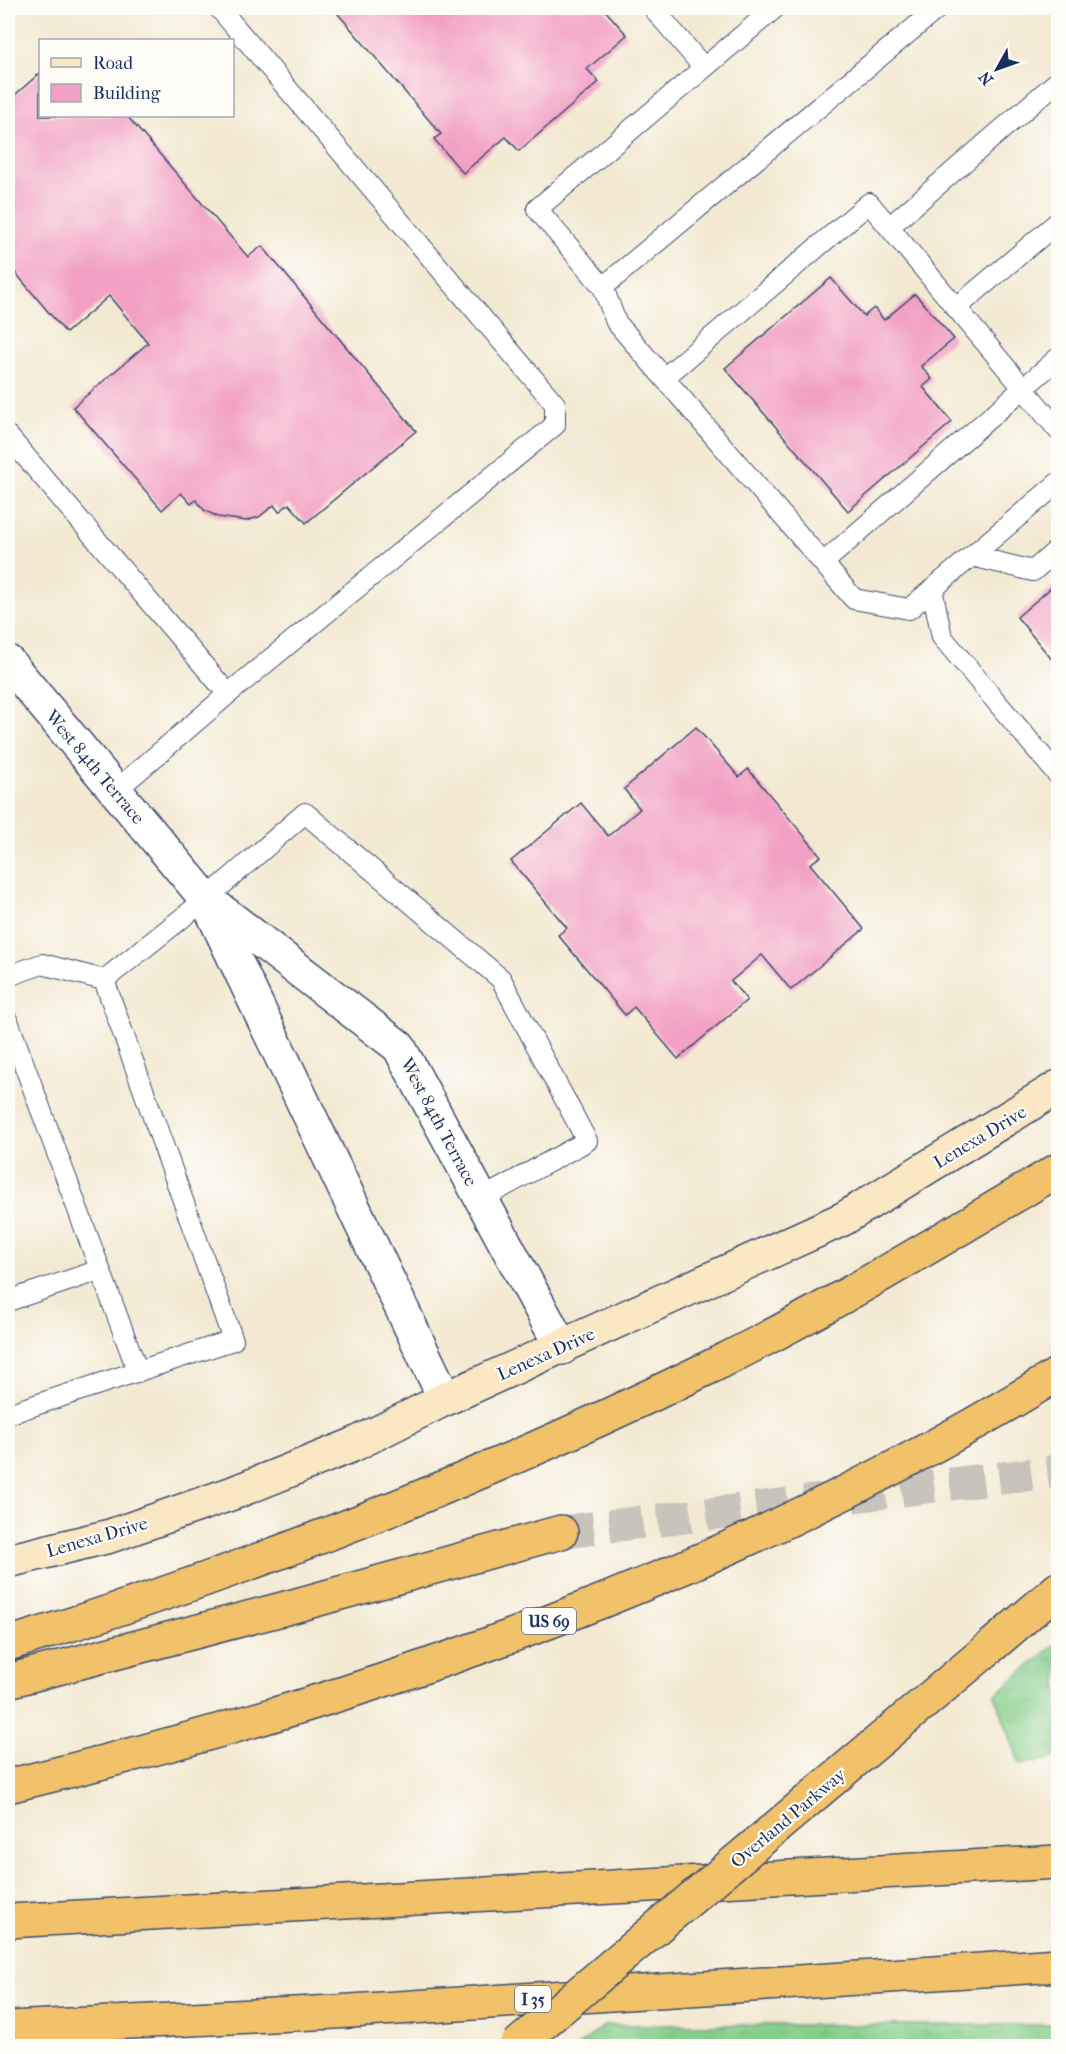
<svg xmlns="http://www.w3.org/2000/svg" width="1066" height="2054" font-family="'IM FELL French Canon',serif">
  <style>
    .grass { fill: url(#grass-tufts); stroke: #507f74; stroke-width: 1.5 }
    .building { fill: #f2a1c4 }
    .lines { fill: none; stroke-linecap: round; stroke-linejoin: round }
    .highway-tunnel { stroke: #c8c4bb; stroke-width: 33; stroke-dasharray: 33 16; stroke-linecap: butt }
    .lane-casing { stroke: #3b4b6f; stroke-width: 22 }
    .street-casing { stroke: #3b4b6f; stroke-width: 36 }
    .secondary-casing { stroke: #3b4b6f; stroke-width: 36 }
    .highway-casing { stroke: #3b4b6f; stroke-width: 36 }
    .lane { stroke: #fff; stroke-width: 20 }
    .street { stroke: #fff; stroke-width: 33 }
    .secondary { stroke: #fae7c3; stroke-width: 33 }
    .highway { stroke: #f2c26a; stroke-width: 33 }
    .highway-bridge-casing { stroke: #3b4b6f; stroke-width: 36; stroke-linecap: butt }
    .highway-bridge { stroke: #f2c26a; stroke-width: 33 }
    .labels { text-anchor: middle; stroke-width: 4.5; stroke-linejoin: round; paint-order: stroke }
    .shield { fill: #fdfcf7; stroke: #5f6c8c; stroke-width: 1.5 }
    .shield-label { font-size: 16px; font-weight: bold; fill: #1b2f5e }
    .street-label { font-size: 18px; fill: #1b2f5e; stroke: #fdfcf7 }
  </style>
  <defs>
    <pattern id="grass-tufts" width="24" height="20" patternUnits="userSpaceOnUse" patternTransform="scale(1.5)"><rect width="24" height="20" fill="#86cf8b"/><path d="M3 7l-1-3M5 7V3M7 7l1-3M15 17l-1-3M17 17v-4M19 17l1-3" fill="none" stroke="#73b27a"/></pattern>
  </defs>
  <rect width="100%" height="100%" fill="#fdfcf7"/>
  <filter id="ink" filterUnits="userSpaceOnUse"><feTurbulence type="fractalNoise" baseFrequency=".0167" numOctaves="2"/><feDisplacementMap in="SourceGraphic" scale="12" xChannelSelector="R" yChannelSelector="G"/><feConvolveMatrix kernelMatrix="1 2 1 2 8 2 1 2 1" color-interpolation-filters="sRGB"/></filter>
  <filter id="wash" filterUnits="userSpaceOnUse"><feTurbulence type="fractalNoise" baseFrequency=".008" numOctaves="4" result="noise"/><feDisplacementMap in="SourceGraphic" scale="24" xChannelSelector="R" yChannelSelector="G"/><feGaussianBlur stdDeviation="1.35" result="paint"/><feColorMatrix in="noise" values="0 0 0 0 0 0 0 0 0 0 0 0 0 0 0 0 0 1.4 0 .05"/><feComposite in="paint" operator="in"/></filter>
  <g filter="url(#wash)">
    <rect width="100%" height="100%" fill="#f3e9d2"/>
    <path class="grass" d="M1058,1642V1757L1020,1765L995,1695Z
      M605,2025H1058V2046H578Z"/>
    <g id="blocks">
      <path class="building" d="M333,8H603L627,35L587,69L599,82L519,151L506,137L463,173L434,139L441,134Z
        M40,73V116H127L248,257L262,246L416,431L306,523L289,504L279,512L274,505L259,517L246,521L218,517L204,510L196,500L191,504L181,493L162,510L73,407L148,343L109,296L66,333L8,264V101Z
        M831,278L864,316L874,308L884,320L915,294L954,339L921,366L932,379L923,387L952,422L848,511L725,368Z
        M1058,582V667L1017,617Z
        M696,727L739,777L748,769L821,856L810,864L864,929L791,990L762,955L731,981L747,1000L678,1059L634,1007L625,1015L558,935L567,928L511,861L581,803L608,836L640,809L624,789Z"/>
    </g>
  </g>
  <g filter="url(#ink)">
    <use href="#blocks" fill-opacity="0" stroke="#3b4b6f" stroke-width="1.5"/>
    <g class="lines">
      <path class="highway-tunnel" d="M561,1532L1058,1471"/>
      <defs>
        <path id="lane" d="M653,8L704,68
          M775,8L537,209L603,287L616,322L854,599L909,609L1058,483
          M889,227L1058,81
          M603,287L938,8
          M956,308L1058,222
          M664,378L869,203L1058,430
          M8,436L228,694
          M972,556L1033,571L1058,549
          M823,563L1058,358
          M932,589L942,637L1058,775
          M115,791L228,694L555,425V404L219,8
          M8,976L42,964L104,980
          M104,980L206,899L305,813L501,979L587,1141L481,1199
          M8,1021L138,1372
          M8,1301L100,1270
          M8,1414L233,1340L104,980"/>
        <path id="street" d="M8,662L206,899L399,1047L562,1348
          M208,903L445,1399"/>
        <path id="secondary" d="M8,1561L110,1536L233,1493L353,1445L445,1399L843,1219L1058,1087"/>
        <path id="highway" d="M8,1644C249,1571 483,1478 710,1367C829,1309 944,1238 1058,1170
          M988,1649L1058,1589
          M8,1681L286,1608L561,1532
          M8,1786C373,1698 737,1573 1058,1374
          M8,1921L1058,1862
          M8,2028L335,2012L1058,1965"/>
      </defs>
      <use href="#lane" class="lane-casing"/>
      <use href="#street" class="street-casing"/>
      <use href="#secondary" class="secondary-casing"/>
      <use href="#highway" class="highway-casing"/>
      <use href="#lane" class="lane"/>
      <use href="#street" class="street"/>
      <use href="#secondary" class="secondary"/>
      <use href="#highway" class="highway"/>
      <defs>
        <path id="highway-bridge" d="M516,2046L988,1649"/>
      </defs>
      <use href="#highway-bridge" class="highway-bridge-casing"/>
      <use href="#highway-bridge" class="highway-bridge"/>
    </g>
  </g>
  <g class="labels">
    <g class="shield">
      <rect x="522" y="1608" width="54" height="26" rx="4.5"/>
      <rect x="515" y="1986" width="36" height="26" rx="4.5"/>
    </g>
    <g class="shield-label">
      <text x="549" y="1627">US 69</text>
      <text x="533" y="2005">I 35</text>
    </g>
    <g class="street-label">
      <text transform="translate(95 767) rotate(50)" y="6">West 84th Terrace</text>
      <text transform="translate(439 1122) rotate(62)" y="6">West 84th Terrace</text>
      <text transform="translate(980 1137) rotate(-31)" y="6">Lenexa Drive</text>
      <text transform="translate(546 1354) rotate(-24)" y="6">Lenexa Drive</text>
      <text transform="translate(97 1537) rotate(-16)" y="6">Lenexa Drive</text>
      <text transform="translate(788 1818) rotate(-40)" y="6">Overland Parkway</text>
    </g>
  </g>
  <rect width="1066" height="2054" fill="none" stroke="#fdfcf7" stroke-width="30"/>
  <rect x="39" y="39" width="195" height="78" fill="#fdfcf7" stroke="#a3aaba" stroke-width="1.5"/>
  <rect x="51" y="58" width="30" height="9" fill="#fae7c3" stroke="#a3aaba" stroke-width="1.5"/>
  <text x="93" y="69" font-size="18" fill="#1b2f5e">Road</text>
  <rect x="51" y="84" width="30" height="18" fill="#f2a1c4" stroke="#a3aaba" stroke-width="1.5"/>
  <text x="93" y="99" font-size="18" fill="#1b2f5e">Building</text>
  <g transform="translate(997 69) rotate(230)" stroke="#fdfcf7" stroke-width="4.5" paint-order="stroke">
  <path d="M0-4.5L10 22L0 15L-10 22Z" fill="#1b2f5e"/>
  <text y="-9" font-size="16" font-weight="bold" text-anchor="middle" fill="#1b2f5e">N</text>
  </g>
</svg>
